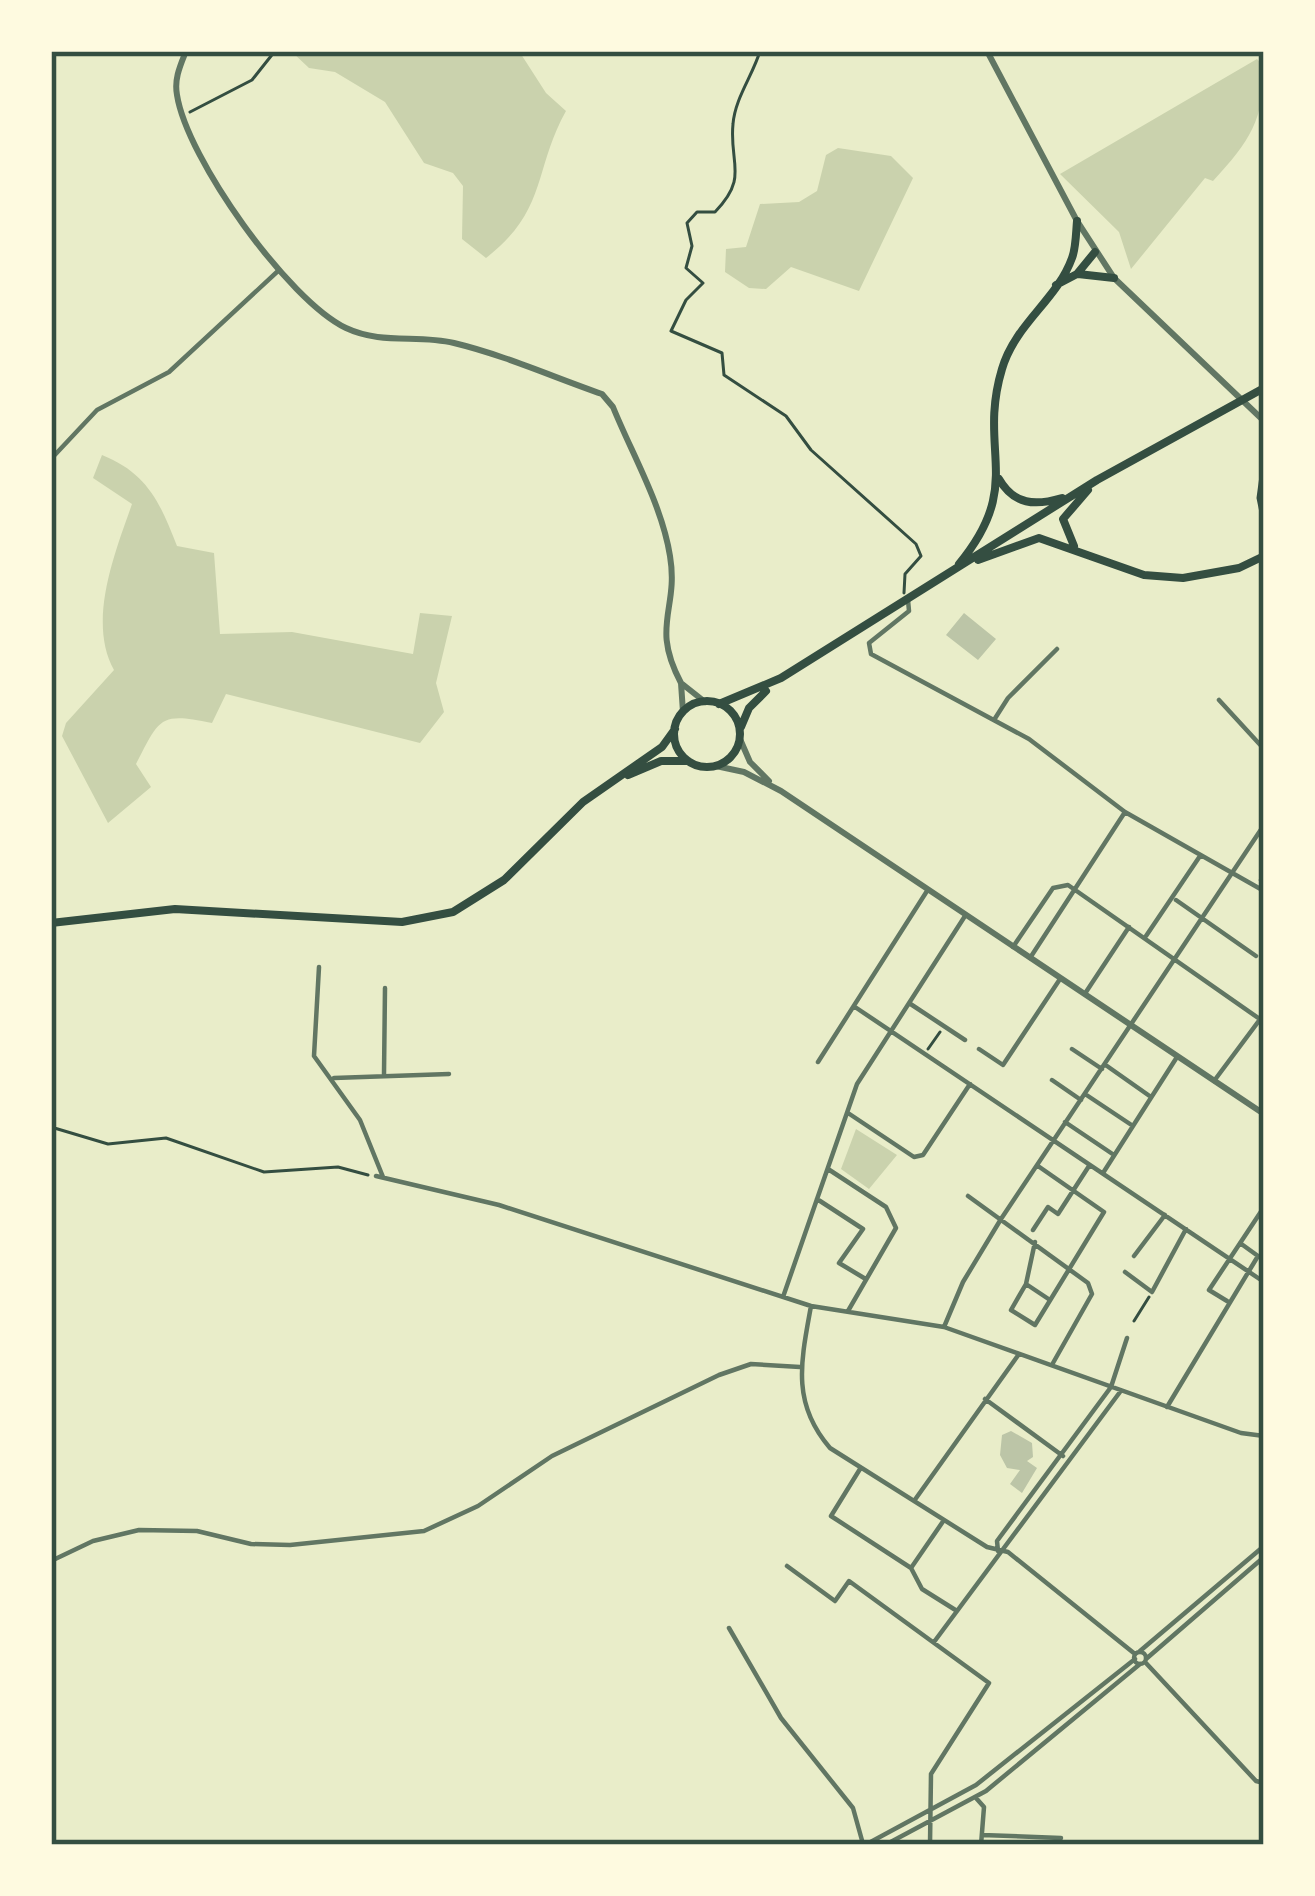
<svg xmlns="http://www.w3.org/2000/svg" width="1315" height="1896" font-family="Lato,sans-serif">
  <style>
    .green { fill: #cad2ad }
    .building { fill: #bcc5a7 }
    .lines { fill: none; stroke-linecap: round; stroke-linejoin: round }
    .path { stroke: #344e41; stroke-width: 3 }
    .minor { stroke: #617663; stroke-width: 4.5 }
    .tertiary { stroke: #617663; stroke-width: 6 }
    .primary { stroke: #344e41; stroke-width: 8 }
    .neatline { fill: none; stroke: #344e41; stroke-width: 4.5 }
  </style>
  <rect width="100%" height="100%" fill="#e9edc9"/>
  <path class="green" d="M291,51H519L546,93L566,111C533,170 548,210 486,258L462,239L463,186L453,173L424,163L385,102L335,72L309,68Z
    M1257,59L1264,66C1264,120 1250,141 1213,181L1205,178L1131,269L1119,232L1060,174Z
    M838,148L891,156L913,178L859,291L791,267L766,289L749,288L725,272L726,249L746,247L760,204L799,202L817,191L826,155Z
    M102,455C147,473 160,502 177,546L214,553L220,634L292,632L413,654L420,613L452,616L436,683L444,712L420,743L226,694L212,723C159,712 160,718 136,764L151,787L108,823L62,736L66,723L114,670C87,621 115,553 132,504L93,478Z
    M856,1129L897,1155L869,1189L841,1169Z"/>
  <path class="building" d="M964,613L996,639L978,660L946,635Z
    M1011,1431L1032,1443L1033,1457L1027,1461L1037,1468L1022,1493L1010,1484L1020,1470L1007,1468L1000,1455L1002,1435Z"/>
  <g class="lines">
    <path class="path" d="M760,51C753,75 735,98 733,124C729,164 749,177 715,212H697L687,223L692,246L686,268L703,283L686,300L671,331L722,353L724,375L786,416L811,450L916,544L921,556L905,574L904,593
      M190,112L252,80L275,51
      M1264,454L1258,498L1264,527
      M928,1049L940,1032
      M51,1127L108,1144L166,1138L264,1172L338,1167L368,1175
      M1134,1321L1149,1297"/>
    <path class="minor" d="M51,459L97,410L169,372L278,271
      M908,600L909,611L869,643L871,654L1029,739L1125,812L1264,891
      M1219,700L1264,749
      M994,720L1008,698L1057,649
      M1261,880L1264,875
      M1176,900L1256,956
      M1146,936L1200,856
      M1013,947L1053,888L1068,885L1264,1022
      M1030,958L1125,812
      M319,967L314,1056L360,1120L383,1177
      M1086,992L1129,927
      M909,1003L965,1040
      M855,1007L1264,1282
      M979,1049L1003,1065L1060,979
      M1072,1049L1102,1069
      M818,1062L927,891
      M1107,1066L1151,1097
      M384,1074L385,988
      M334,1078L449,1074
      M1052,1080L1081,1100
      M1214,1081L1264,1014
      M1085,1094L1133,1126
      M848,1113L914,1157L923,1155L970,1084
      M1065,1122L1114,1155
      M828,1169L886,1207L896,1228L848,1311
      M1103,1173L1177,1057
      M376,1176L499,1205L811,1306L944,1327L1241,1433L1264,1436
      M968,1196L1088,1283L1092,1294L1053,1363
      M817,1199L863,1229L839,1263L864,1278
      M1033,1230L1048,1207L1058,1214L1089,1166
      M1035,1242L1026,1284L1011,1310L1035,1325L1104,1212L1038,1166
      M1134,1256L1165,1215
      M1125,1272L1152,1292L1186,1229
      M1026,1284L1050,1300
      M783,1297L857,1084L965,916
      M1227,1301L1209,1290L1264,1207
      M811,1306C801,1361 791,1403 830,1448L987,1547L1008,1552L1135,1654
      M944,1327L963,1282L1001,1219L1264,825
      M985,1399L1063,1456
      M1167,1407L1258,1256L1240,1243
      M860,1469L831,1516L911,1568L922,1589L957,1611
      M914,1501L1019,1354
      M998,1551L997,1541L1111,1387L1127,1338
      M51,1561L93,1541L139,1530L197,1531L251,1544L290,1545L424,1531L478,1506L552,1456L719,1375L751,1364L800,1367
      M787,1566L835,1601L849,1581L989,1683L931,1774L930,1845
      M911,1568L944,1520
      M729,1628L781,1718L853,1808L863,1844
      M934,1642L1120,1392
      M1140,1651L1264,1546
      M1134 1658a6 6 0 1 1 12 0a6 6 0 1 1-12 0Z
      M1146,1659L1264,1557
      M1145,1662L1256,1781L1264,1783
      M976,1798L984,1807L981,1845
      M982,1835L1061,1838
      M865,1845L976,1785L1135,1659
      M885,1845L986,1791L1140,1664"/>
    <path class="tertiary" d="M186,51C180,66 174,79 177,95C187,159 288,300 346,328C382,345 418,334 454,343C504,355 553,377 602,394L613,407C632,454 662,505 670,556C679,610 650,625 681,683
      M987,51L1077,221L1114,278L1264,421
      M683,712L681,683L705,702
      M740,739L750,762L769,781
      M716,766L744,772L781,791L1264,1114"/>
    <path class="primary" d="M1078,274L1114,278
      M1056,285L1077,274L1095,252
      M999,479C1014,505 1035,506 1062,498
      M1074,546L1063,519L1088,490
      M978,560L1039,538L1144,575L1183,578L1239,568L1264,556
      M959,564C1025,484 977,452 1002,369C1015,324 1057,300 1072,258C1076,248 1076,232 1077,221
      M674 734a33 33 0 1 1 66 0a33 33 0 1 1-66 0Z
      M719,704L781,678L1097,480L1264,388
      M741,727L749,708L766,691
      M628,775L661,761H688
      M51,923L175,909L402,922L453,912L504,880L583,802L662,747L675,729"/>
  </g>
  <rect width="1315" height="1896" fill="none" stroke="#fefae0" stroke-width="108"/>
  <rect x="54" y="54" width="1207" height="1788" class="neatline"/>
</svg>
